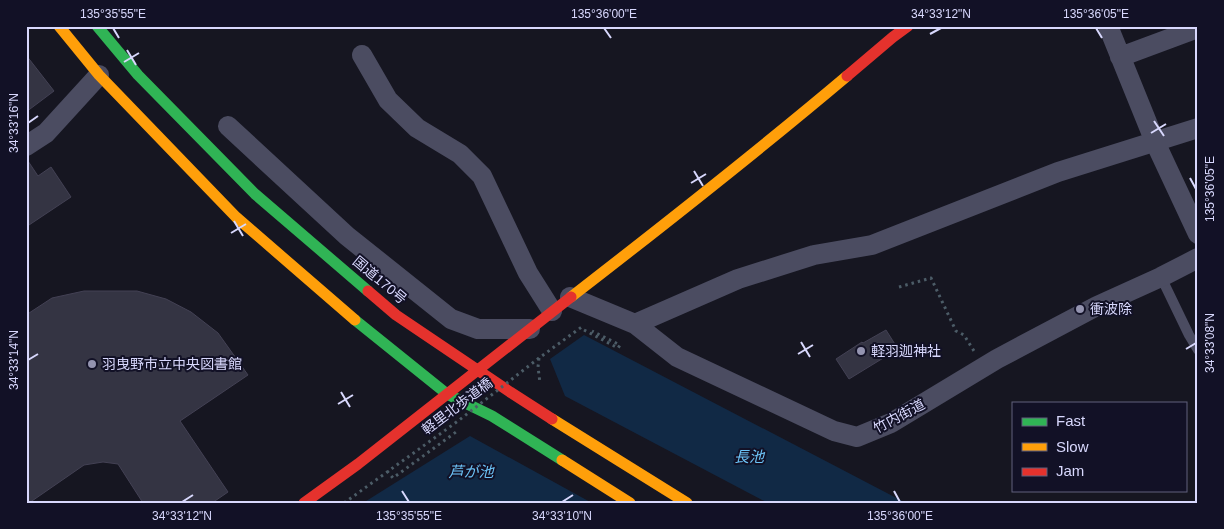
<svg xmlns="http://www.w3.org/2000/svg" width="1224" height="529" font-family="Arial,'Noto Sans JP',sans-serif">
  <style>
    .water { fill: #112945 }
    .building { fill: #343443; stroke: #434154 }
    .lines { fill: none; stroke-linecap: round; stroke-linejoin: round }
    .path { stroke: #4c5c67; stroke-width: 3; stroke-dasharray: 2.5 4; stroke-linecap: butt }
    .lane { stroke: #4b4c61; stroke-width: 10 }
    .street { stroke: #4b4c61; stroke-width: 20 }
    .fast { stroke: #30b455; stroke-width: 11 }
    .slow { stroke: #ff9f0a; stroke-width: 11 }
    .jam { stroke: #e5322d; stroke-width: 11 }
    .path-bridge { stroke: #4c5c67; stroke-width: 3; stroke-dasharray: 2.5 4; stroke-linecap: butt }
    .ticks { fill: none; stroke: #d8d8fd; stroke-width: 2 }
    .poi-dot { fill: #9494b0; stroke: #121126; stroke-width: 2 }
    .labels { text-anchor: middle; stroke-width: 4; stroke-linejoin: round; paint-order: stroke }
    .street-label { font-size: 14px; fill: #d8d8fd; stroke: #121126 }
    .poi-label { font-size: 14px; fill: #d8d8fd; stroke: #121126; text-anchor: start }
    .water-label { font-size: 15px; font-style: italic; fill: #6cc3f7; stroke: #121126 }
    .neatline { fill: none; stroke: #d8d8fd; stroke-width: 2 }
    .ticks-label { font-size: 12px; text-anchor: middle; fill: #d8d8fd }
  </style>
  <rect width="100%" height="100%" fill="#161621"/>
  <path class="water" d="M584,335L906,503H768L565,396L550,359Z
    M470,436L592,503H363Z"/>
  <path class="building" d="M26,55L54,91L26,112Z
    M26,158L38,176L51,167L71,197L26,227Z
    M84,291H137L166,299L191,312L218,333L248,375L180,421L228,492L212,503H143L118,464L103,462L84,465L29,503H26V315L52,298Z
    M886,330L898,349L849,379L836,359L862,342L863,343Z"/>
  <g class="lines">
    <path class="path" d="M899,287L931,278L956,331L964,335L974,351
      M584,330L618,348L620,345L592,331
      M539,358L538,367L540,383
      M387,471L393,478L456,432"/>
    <path class="lane" d="M1161,277L1189,335L1198,350"/>
    <path class="street" d="M1108,26L1155,142L1198,234
      M362,55L388,100L417,128L460,154L482,176L528,273L552,311
      M1120,57L1198,28
      M228,126L347,236L451,319L478,329H530
      M26,146L46,133L99,75
      M570,297L635,324L677,357L834,431L857,437L891,423L997,359L1097,306L1161,277L1198,258
      M635,324L738,279L814,255L872,245L1058,172L1198,128"/>
    <path class="fast" d="M97,26L138,75L255,194L368,291
      M355,320L447,394L492,416L562,460"/>
    <path class="slow" d="M59,26L99,75L236,217L355,320
      M571,297C664,225 757,152 847,76
      M552,419L687,503
      M562,460L630,503"/>
    <path class="jam" d="M847,76L893,37L908,26
      M368,291L396,315L510,392L552,419
      M304,503L358,464L571,297"/>
    <path class="path-bridge" d="M344,503L458,421L539,358L583,326"/>
  </g>
  <path class="ticks" d="M113,28L119,38M604,28L611,38M1096,28L1102,38M930,34L941,28M127,50L136,65M124,62L139,53M1154,121L1164,136M28,123L38,116M1151,133L1166,124M694,171L703,186M1190,178L1196,189M691,183L706,174M234,221L243,236M231,233L246,224M801,342L810,357M1186,349L1196,343M798,354L813,345M28,360L38,354M341,392L350,407M338,404L353,395M402,491L409,502M894,491L900,502M182,502L193,495M562,502L573,495"/>
  <g class="poi-dot">
    <circle cx="1080" cy="309" r="5"/>
    <circle cx="861" cy="351" r="5"/>
    <circle cx="92" cy="364" r="5"/>
  </g>
  <g class="labels">
    <g class="street-label">
      <text transform="translate(380 280) rotate(40)" y="5">国道170号</text>
      <text transform="translate(457 406) rotate(-37)" y="5">軽里北歩道橋</text>
      <text transform="translate(899 416) rotate(-28)" y="5">竹内街道</text>
    </g>
    <g class="poi-label">
      <text x="1090" y="314">衝波除</text>
      <text x="871" y="356">軽羽迦神社</text>
      <text x="102" y="369">羽曳野市立中央図書館</text>
    </g>
    <g class="water-label">
      <text x="749" y="462">長池</text>
      <text x="471" y="477">芦が池</text>
    </g>
  </g>
  <rect width="1224" height="529" fill="none" stroke="#121126" stroke-width="55"/>
  <rect x="1012" y="402" width="175" height="90" fill="#121126" stroke="#61617c"/>
  <rect x="1022" y="418" width="25" height="8" fill="#30b455" stroke="#61617c"/>
  <text x="1056" y="426" font-size="15" fill="#d8d8fd">Fast</text>
  <rect x="1022" y="443" width="25" height="8" fill="#ff9f0a" stroke="#61617c"/>
  <text x="1056" y="452" font-size="15" fill="#d8d8fd">Slow</text>
  <rect x="1022" y="468" width="25" height="8" fill="#e5322d" stroke="#61617c"/>
  <text x="1056" y="476" font-size="15" fill="#d8d8fd">Jam</text>
  <rect x="28" y="28" width="1168" height="474" class="neatline"/>
  <g class="ticks-label">
    <text x="113" y="18">135°35'55"E</text>
    <text x="604" y="18">135°36'00"E</text>
    <text x="941" y="18">34°33'12"N</text>
    <text x="1096" y="18">135°36'05"E</text>
    <text transform="translate(14 123) rotate(-90)" y="4">34°33'16"N</text>
    <text transform="translate(1210 189) rotate(-90)" y="4">135°36'05"E</text>
    <text transform="translate(1210 343) rotate(-90)" y="4">34°33'08"N</text>
    <text transform="translate(14 360) rotate(-90)" y="4">34°33'14"N</text>
    <text x="182" y="520">34°33'12"N</text>
    <text x="409" y="520">135°35'55"E</text>
    <text x="562" y="520">34°33'10"N</text>
    <text x="900" y="520">135°36'00"E</text>
  </g>
</svg>
